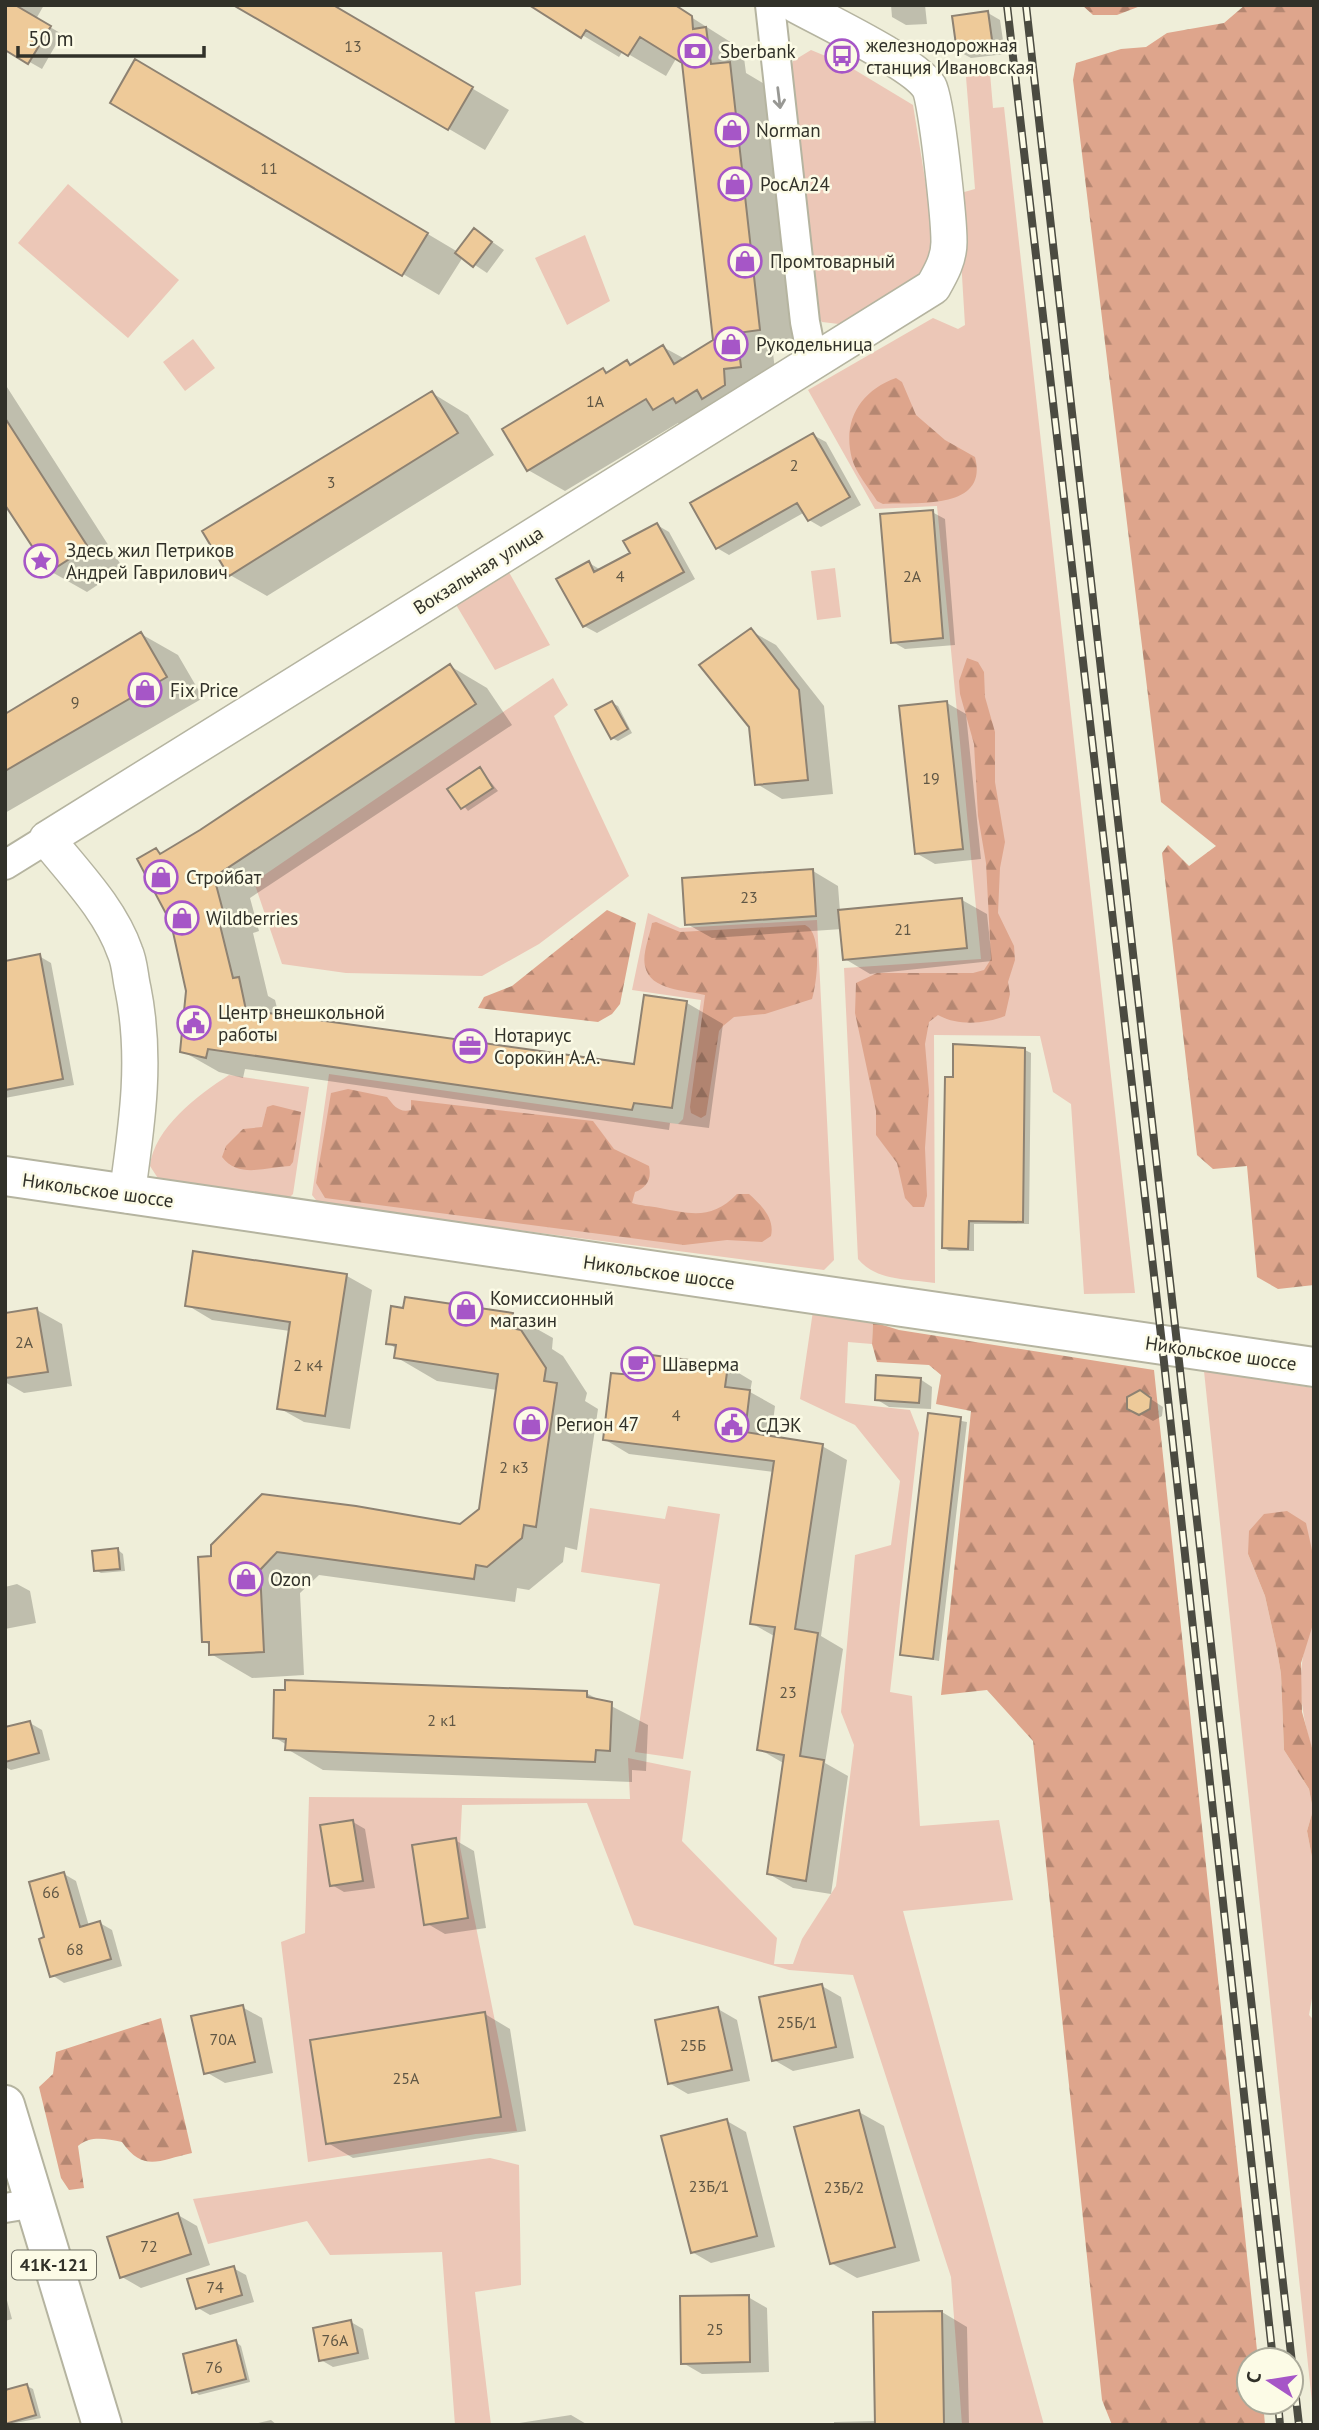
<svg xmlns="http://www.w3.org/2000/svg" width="1319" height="2430" font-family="'PT Sans',sans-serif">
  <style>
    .green { fill: #ecc7b7 }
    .forest { fill: url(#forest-firs) }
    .shadow { fill: #0003 }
    .building { fill: #eeca99; stroke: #8e8272; stroke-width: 2 }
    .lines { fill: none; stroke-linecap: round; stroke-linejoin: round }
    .minor-casing { stroke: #b5b4a0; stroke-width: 32 }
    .tertiary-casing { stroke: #b5b4a0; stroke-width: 38 }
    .secondary-casing { stroke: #b5b4a0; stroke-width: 42 }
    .primary-casing { stroke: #b5b4a0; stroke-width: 42 }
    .minor { stroke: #fff; stroke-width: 28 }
    .tertiary { stroke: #fff; stroke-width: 35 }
    .secondary { stroke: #fff; stroke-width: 38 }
    .primary { stroke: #fff; stroke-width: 38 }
    .rail-casing { stroke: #4b4b41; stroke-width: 8 }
    .rail { stroke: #fcfbe6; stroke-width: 5; stroke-dasharray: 16; stroke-linecap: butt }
    .oneway { stroke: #989894 }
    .labels { text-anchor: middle; stroke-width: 5; stroke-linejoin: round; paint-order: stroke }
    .number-label { font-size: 16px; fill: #605745 }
    .shield { fill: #fcfbe6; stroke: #6e6e62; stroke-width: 2 }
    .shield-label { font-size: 18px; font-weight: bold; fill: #313129 }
    .poi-label { font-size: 19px; fill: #313129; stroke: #fcfbe6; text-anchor: start }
    .street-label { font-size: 19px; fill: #313129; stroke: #fcfbe6 }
  </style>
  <defs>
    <pattern id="forest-firs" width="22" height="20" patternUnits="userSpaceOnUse" patternTransform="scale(1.75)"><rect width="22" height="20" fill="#dea58c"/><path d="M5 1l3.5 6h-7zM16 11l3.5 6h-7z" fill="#b58772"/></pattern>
  </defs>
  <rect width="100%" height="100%" fill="#efeed9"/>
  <path class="green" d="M811,50L845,64L913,105L935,241L925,273L839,324L822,322L815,311L786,82L793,61Z
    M990,73L993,108L1004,107L1135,1293L1084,1294L1071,1104L1053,1092L1040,1036L934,1035L935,1283C908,1279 876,1281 858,1259L844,968L981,959L937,506L875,509L808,390L933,318L958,329L965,325L957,194L975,189L966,77Z
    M68,184L179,280L128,338L18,243Z
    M585,235L610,301L567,325L535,258Z
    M193,339L215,368L185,391L163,362Z
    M506,567L550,645L495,670L452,598Z
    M835,568L841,617L817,620L811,571Z
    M553,678L568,705L554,716L629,876L539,944L482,976L346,973L282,964L254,882Z
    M648,913L680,928L817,920L834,1260L824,1270L319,1204L312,1195L329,1074L678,1124L683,1119L701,1000L632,990Z
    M229,1075L309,1087L293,1194L285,1202L161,1183L150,1166C154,1128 198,1095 229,1075Z
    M813,1311L873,1322L872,1344L848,1342L845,1403L910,1410L919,1433L890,1692L912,1696L920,1826L999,1820L1013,1900L903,1911L1044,2425H962L951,2277L853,1975L789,1970L634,1925L587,1803L462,1805L460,1847L517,2131L476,2134L308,2162L281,1942L305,1933L309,1797L630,1799L628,1758L691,1771L682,1841L777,1938L774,1964H793L802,1939L836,1886L854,1745L841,1712L855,1555L891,1545L900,1481L855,1425L800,1399Z
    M1204,1371L1314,1388V1559L1311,1548L1248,1554L1265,1596L1277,1650L1281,1674L1284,1750L1309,1789L1313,1810L1307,1831L1314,1868V1987L1309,2015L1314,2020V2422Z
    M668,1506L720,1514L683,1759L635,1752L660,1584L581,1572L590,1508L665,1519Z
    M1314,1621V1755C1299,1711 1294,1664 1314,1621Z
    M490,2158L519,2165L521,2285L475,2292L491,2425H455L442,2252L330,2255L307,2221L208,2244L193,2199Z"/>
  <path class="forest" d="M1082,5H1143L1117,15H1093Z
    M1245,5H1314V1285L1278,1289L1257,1277L1247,1166L1213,1169L1197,1155L1162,853L1168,845L1189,866L1216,846L1161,802L1073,80L1076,63L1121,49L1146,47L1167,33L1224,23Z
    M896,378L902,382L916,415L945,440L975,457C989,511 916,502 883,504L877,501C869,488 856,473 852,459C842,421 860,391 896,378Z
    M967,658L978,662L984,672L985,697L995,732V782L1005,842L1000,868L998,913L1014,946L1015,960L1008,982L1010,994L1005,1016C985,1024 957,1026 938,1015L929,1022L925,1044L929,1091L925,1148L927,1196L924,1207H913L905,1198L897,1163L876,1135V1111L855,1013L856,983L877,973H973L984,970L991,959L986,863L978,816L974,744L960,694L959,681Z
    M607,910L636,923L620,1004L612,1014L598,1022L478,1008L484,997L512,986Z
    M656,922L680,932L805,925C823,933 817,982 812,999L765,1014L734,1017L723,1026L719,1031L706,1115L701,1118L691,1113L690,1107L705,995C686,990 650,991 645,966C642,954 650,935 652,923Z
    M348,1089L387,1097C394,1106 399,1113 411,1110V1100L593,1121L614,1149L649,1166C652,1180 646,1188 635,1192L632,1203C641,1206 650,1206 660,1208C691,1214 712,1220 737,1194H749C761,1205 775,1218 771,1236L762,1242L727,1240L684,1245L325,1198L316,1183L331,1093Z
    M273,1105L301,1112L293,1162L290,1166C266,1167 239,1179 222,1157L226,1146L243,1129L262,1127L267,1107Z
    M873,1322L899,1330L1154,1370L1258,2360H1249V2402H1263L1265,2425H1112L1102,2400L1033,1741L987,1690L941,1695L971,1411L936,1404L941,1375L929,1365L877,1362L872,1344Z
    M1287,1511L1306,1523L1314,1559V1621L1301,1663L1302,1712L1314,1755V1868L1307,1831L1313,1810L1309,1789L1284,1750L1281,1674L1277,1650L1265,1596L1248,1554L1249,1531L1264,1514Z
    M161,2018L192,2153C159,2160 144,2173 122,2142C106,2139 91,2135 78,2146L84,2188L69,2190L61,2178L39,2087L53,2074L56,2052Z"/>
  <path class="shadow" d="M5,5H44L36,19L62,34L42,69L5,48Z
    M237,5H330L509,110L485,150Z
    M532,5H672L743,50L746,73L766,85L796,351L773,353L777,388L691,430L678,423L565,491L528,470L603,370L608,373L627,362L632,365L663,347L685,359L715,341L684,62L677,57L666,76L623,51L619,57Z
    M891,5H925L927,24L906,25L892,17Z
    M988,13L1000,20L1005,54L971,58L958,51Z
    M172,82L458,252L475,230L504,250L487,273L463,257L439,295L403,274Z
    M5,384L123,568L87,592L50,571L5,502Z
    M432,393L468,415L494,455L267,596L230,575Z
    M813,435L826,442L861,505L821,527L809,520L805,512L729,555L717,548Z
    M932,512L945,519L955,645L905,649L893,642Z
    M657,525L669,532L695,579L597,633L584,626L589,563L601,570L632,553Z
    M751,631L776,645L824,706L833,794L782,799L757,784Z
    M141,634L178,655L203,698L5,813V716Z
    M450,666L487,688L512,725L250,898L259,931L253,933L268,996L275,1000L279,1016L636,1066L646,997L687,1003L723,1024L709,1128L670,1123L669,1130L245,1069L243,1078L219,1072L182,1051L188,991L156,850L163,854Z
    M612,703L618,706L632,733L618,741L612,738Z
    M947,703L966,714L981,859L935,864L916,853Z
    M480,769L498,791L468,811L450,789Z
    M813,871L838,886L840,912L962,900L987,914L992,961L870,974L845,959L842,929L712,938L687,924Z
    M39,956L51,963L74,1085L5,1098V962Z
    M1025,1050L1031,1053L1029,1224H974V1251H949L943,1247L954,1079Z
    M347,1276L372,1290L350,1429L304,1422L279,1408L290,1331L212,1320L187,1305Z
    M37,1310L62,1324L72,1386L24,1393L5,1382V1315Z
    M512,1315L553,1338L552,1349L563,1356L587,1393L585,1401L598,1409L577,1550L565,1547L563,1562L529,1590L517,1588L515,1602L319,1575L300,1593L304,1675L252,1678L211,1654L209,1645L204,1641L199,1558L460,1526L481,1510L497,1390L437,1381L396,1357L397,1349L388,1343Z
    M727,1366L752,1381L750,1392L775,1406L771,1438L822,1446L847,1460L821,1636L843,1649L825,1763L848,1776L831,1894L793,1888L769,1874L785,1764L759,1749L776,1637L751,1623L774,1472L629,1454L604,1439L634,1377Z
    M920,1379L932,1387L931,1409L889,1407L876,1399Z
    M1140,1392L1163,1407L1162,1416L1153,1421L1129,1408Z
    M929,1415L967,1422L939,1661L902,1654Z
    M118,1550L123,1554L125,1571L101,1573L95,1570Z
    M17,1584L30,1591L36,1623L5,1629V1587Z
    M586,1693L648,1725L646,1771L632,1770V1782L323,1770L287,1749V1745L274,1737Z
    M30,1723L42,1730L50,1760L11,1770L5,1767V1729Z
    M353,1822L365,1829L375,1888L344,1892L332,1885Z
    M455,1840L474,1851L486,1928L445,1934L426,1923Z
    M64,1874L76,1881L89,1926L100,1923L112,1930L122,1966L64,1983L52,1975Z
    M822,1986L841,1997L854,2058L793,2071L774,2060Z
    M242,2007L262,2018L273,2073L225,2083L206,2072Z
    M718,2009L737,2020L750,2081L688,2094L669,2083Z
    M485,2014L510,2029L526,2131L353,2158L328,2143Z
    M859,2112L884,2126L920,2261L857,2278L831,2263Z
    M727,2121L746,2132L775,2247L711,2263L692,2252Z
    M178,2215L197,2226L210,2265L141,2288L122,2277Z
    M233,2268L246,2275L254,2302L210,2315L198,2308Z
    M5,2293L12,2319L5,2321Z
    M748,2297L767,2308L769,2372L702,2374L683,2363Z
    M942,2312L967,2327L969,2425H834V2422L877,2421Z
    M351,2322L363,2329L369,2359L333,2367L321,2360Z
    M236,2342L241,2346L250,2382L199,2395L194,2391Z
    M27,2386L33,2389L41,2418L5,2425V2392Z
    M571,2415L588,2425H507Z
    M271,2420L277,2425H250Z"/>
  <path class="building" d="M5,5H15L51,26L28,64L5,50Z
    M233,5H333L473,87L448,130Z
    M529,5H675L692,16L693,29L706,27L711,64L730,62L760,330L737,333L741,367L724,369L725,385L702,399L697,390L676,403L673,398L653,410L646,399L527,471L502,429L603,368L606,373L627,360L630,365L663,345L674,364L713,340L682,63L640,37L628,56L586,30L581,38Z
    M988,11L993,47L957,52L952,16Z
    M135,59L428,233L402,276L110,103Z
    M474,228L492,242L473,267L455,253Z
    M432,391L458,433L229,576L202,531Z
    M5,418L88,547L49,572L5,505Z
    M813,433L850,497L808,521L797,503L716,549L690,503Z
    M933,510L943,638L891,643L880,514Z
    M657,523L684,572L583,627L556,579L589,561L594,572L630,553L623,541Z
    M751,628L799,690L808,780L755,785L749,727L699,665Z
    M141,632L167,677L5,771V714Z
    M450,664L476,704L214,877L223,911L217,913L233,978L239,977L246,1010L634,1064L644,995L687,1001L672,1108L634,1103L632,1110L208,1049L206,1058L180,1052L186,991L171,923L137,859L156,848L160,854L200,830Z
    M612,701L628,729L611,739L595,710Z
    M947,701L963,849L915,854L899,706Z
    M480,767L493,788L461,809L447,789Z
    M813,869L816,916L685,925L682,878Z
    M962,898L967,948L843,960L838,910Z
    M40,954L63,1079L5,1090V961Z
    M953,1044L1025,1048L1023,1222L969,1221L968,1249L942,1248L945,1077H953Z
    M193,1251L347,1274L325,1416L277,1409L290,1322L185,1306Z
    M405,1297L513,1313L511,1328L521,1330L546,1368L544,1381L557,1383L536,1527L524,1525L522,1538L487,1567L476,1565L474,1579L277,1552L260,1570L264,1652L209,1655V1642H202L198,1557L211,1556V1545L262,1494L356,1506L460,1524L479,1509L498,1374L394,1358L396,1345L386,1344L391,1306L403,1308Z
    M37,1308L48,1372L5,1378V1313Z
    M636,1353L728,1365L725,1387L750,1390L745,1432L823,1444L795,1629L818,1633L800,1756L824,1760L806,1881L767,1874L784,1755L757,1750L775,1627L750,1624L774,1461L603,1440L611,1373L633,1375Z
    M876,1375L921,1378L919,1403L875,1400Z
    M1140,1390L1151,1398L1150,1409L1139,1415L1127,1409V1397Z
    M928,1413L961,1417L933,1659L900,1655Z
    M118,1548L120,1569L94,1571L92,1551Z
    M285,1680L587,1691V1697L612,1702L610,1751L596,1750L595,1762L285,1750L286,1739L273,1738L274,1690H285Z
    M30,1721L39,1753L5,1762V1727Z
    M353,1820L363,1881L330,1886L320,1825Z
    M456,1838L468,1918L424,1925L412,1845Z
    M64,1872L80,1927L100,1921L111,1959L50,1977L39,1939L44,1937L29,1882Z
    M822,1984L836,2047L772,2061L759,1997Z
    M243,2005L255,2062L204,2074L191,2016Z
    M718,2007L732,2070L668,2084L655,2020Z
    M485,2012L501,2117L326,2144L310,2040Z
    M859,2110L895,2247L830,2264L794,2127Z
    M727,2119L757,2236L691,2253L661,2136Z
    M178,2213L191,2254L120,2278L107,2237Z
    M234,2266L242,2295L196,2309L187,2279Z
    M749,2295L750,2362L681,2364L680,2296Z
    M942,2311L944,2425H875L873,2312Z
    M351,2320L358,2353L319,2361L313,2328Z
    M236,2340L246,2379L192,2393L183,2354Z
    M27,2384L36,2415L5,2424V2390Z"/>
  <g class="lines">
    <defs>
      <path id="minor" d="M770,5L805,322L809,342L816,358
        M5,865L47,839
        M5,2208L35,2203"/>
      <path id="tertiary" d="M127,1195C137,1124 147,1059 133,989C130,977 130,963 125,952C110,909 75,874 47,839L933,287C941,273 949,259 949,242C949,221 937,101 929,87C914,63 825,21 796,5"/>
      <path id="secondary" d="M5,1176L1314,1367"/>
      <path id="primary" d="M5,2105L102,2425"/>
    </defs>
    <use href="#minor" class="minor-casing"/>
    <use href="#tertiary" class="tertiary-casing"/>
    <use href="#secondary" class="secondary-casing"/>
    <use href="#primary" class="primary-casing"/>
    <use href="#minor" class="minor"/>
    <use href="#tertiary" class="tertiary"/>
    <use href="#secondary" class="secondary"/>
    <use href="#primary" class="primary"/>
    <defs>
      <path id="rail" d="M1007,5L1162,1344L1273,2360
        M1026,5L1299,2425
        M1278,2402L1280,2425"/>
    </defs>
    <use href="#rail" class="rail-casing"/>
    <use href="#rail" class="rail"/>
  </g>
  <defs><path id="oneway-shaft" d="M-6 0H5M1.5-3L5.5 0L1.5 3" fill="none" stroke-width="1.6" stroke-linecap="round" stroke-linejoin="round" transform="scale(1.75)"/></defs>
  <use class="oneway" href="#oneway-shaft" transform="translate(779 98) rotate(83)"/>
  <defs>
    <symbol id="bank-ring" viewBox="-11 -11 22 22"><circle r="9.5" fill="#fcfbe6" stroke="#a656c7" stroke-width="1.5"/><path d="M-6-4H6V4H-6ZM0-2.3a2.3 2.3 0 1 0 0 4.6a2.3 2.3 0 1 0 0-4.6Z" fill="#a656c7"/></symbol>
    <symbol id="bus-ring" viewBox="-11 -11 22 22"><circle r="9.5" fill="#fcfbe6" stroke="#a656c7" stroke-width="1.5"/><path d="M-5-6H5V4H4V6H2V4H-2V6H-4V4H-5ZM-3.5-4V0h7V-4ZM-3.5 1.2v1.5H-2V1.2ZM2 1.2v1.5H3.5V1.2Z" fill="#a656c7"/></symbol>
    <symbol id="shop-ring" viewBox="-11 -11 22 22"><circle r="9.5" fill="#fcfbe6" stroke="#a656c7" stroke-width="1.5"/><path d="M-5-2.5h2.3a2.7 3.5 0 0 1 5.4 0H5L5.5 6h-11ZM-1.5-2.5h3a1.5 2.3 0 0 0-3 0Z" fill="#a656c7"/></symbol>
    <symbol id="sight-ring" viewBox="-11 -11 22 22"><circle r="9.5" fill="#fcfbe6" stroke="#a656c7" stroke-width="1.5"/><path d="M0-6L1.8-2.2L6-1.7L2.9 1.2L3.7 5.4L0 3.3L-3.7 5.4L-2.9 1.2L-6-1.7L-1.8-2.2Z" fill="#a656c7"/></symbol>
    <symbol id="civic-ring" viewBox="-11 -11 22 22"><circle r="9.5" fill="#fcfbe6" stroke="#a656c7" stroke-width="1.5"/><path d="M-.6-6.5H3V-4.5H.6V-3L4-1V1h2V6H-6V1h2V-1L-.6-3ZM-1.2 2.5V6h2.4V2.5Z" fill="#a656c7"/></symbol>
    <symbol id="office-ring" viewBox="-11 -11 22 22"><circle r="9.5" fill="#fcfbe6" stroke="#a656c7" stroke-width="1.5"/><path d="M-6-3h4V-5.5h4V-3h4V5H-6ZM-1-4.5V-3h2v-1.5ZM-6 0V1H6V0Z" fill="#a656c7"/></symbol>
    <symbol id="cafe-ring" viewBox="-11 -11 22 22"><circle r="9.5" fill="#fcfbe6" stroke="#a656c7" stroke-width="1.5"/><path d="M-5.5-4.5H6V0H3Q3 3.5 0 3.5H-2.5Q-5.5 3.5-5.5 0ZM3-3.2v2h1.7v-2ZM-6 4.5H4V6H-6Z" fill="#a656c7"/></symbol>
  </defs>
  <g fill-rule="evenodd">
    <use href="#bank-ring" x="676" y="32" width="38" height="38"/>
    <use href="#bus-ring" x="823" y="37" width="38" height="38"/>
    <use href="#shop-ring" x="713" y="111" width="38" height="38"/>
    <use href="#shop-ring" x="716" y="165" width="38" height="38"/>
    <use href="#shop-ring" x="726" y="242" width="38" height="38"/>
    <use href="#shop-ring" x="712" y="325" width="38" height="38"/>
    <use href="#sight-ring" x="22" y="542" width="38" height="38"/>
    <use href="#shop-ring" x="126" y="671" width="38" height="38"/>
    <use href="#shop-ring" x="142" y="858" width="38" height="38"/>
    <use href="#shop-ring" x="163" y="899" width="38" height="38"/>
    <use href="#civic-ring" x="175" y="1004" width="38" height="38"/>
    <use href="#office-ring" x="451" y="1027" width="38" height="38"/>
    <use href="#shop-ring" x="447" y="1290" width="38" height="38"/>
    <use href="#cafe-ring" x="619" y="1345" width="38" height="38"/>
    <use href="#shop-ring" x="512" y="1405" width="38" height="38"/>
    <use href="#civic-ring" x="713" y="1406" width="38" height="38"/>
    <use href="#shop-ring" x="227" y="1560" width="38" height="38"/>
  </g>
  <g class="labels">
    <g class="number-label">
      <text x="353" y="52">13</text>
      <text x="269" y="174">11</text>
      <text x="595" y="407">1А</text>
      <text x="794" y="471">2</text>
      <text x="331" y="488">3</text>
      <text x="620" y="582">4</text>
      <text x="912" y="582">2А</text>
      <text x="75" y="708">9</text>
      <text x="931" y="784">19</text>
      <text x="749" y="903">23</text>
      <text x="903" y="935">21</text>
      <text x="24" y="1348">2А</text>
      <text x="308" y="1371">2 к4</text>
      <text x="676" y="1421">4</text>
      <text x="514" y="1473">2 к3</text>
      <text x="788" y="1698">23</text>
      <text x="442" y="1726">2 к1</text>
      <text x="51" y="1898">66</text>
      <text x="75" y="1955">68</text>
      <text x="797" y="2028">25Б/1</text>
      <text x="223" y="2045">70А</text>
      <text x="693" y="2051">25Б</text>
      <text x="406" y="2084">25А</text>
      <text x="709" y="2192">23Б/1</text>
      <text x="844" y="2193">23Б/2</text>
      <text x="149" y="2252">72</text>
      <text x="215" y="2293">74</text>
      <text x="715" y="2335">25</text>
      <text x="335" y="2346">76А</text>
      <text x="214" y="2373">76</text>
    </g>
    <rect class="shield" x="12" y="2250.5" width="84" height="29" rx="5"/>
    <g class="shield-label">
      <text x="54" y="2271">41К-121</text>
    </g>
    <g class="poi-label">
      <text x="866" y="52">железнодорожная<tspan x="866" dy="22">станция Ивановская</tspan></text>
      <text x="720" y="58">Sberbank</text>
      <text x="756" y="137">Norman</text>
      <text x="760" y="191">РосАл24</text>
      <text x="770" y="268">Промтоварный</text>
      <text x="756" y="351">Рукодельница</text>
      <text x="66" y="557">Здесь жил Петриков<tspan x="66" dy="22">Андрей Гаврилович</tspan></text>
      <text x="170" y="697">Fix Price</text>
      <text x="186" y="884">Стройбат</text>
      <text x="206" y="925">Wildberries</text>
      <text x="218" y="1019">Центр внешкольной<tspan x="218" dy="22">работы</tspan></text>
      <text x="494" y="1042">Нотариус<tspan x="494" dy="22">Сорокин А.А.</tspan></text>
      <text x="490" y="1305">Комиссионный<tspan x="490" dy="22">магазин</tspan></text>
      <text x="662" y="1371">Шаверма</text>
      <text x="556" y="1431">Регион 47</text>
      <text x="756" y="1432">СДЭК</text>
      <text x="270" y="1586">Ozon</text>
    </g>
    <g class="street-label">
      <text transform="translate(478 570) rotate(-32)" y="7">Вокзальная улица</text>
      <text transform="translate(98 1190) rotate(8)" y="7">Никольское шоссе</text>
      <text transform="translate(659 1272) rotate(8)" y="7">Никольское шоссе</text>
      <text transform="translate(1221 1353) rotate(8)" y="7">Никольское шоссе</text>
    </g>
  </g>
  <rect width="1319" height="2430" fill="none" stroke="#313129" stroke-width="14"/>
  <g transform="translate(1270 2381) rotate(282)"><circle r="33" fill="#fcfbe6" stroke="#abaa9a" stroke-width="2"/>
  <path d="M0-5L12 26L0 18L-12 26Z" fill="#a656c7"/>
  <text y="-10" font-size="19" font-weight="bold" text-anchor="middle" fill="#313129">С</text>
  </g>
  <path d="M18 46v10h186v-10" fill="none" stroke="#313129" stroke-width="3.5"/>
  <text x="28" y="46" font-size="21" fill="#313129" stroke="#fcfbe6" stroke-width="5" paint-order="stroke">50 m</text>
</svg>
